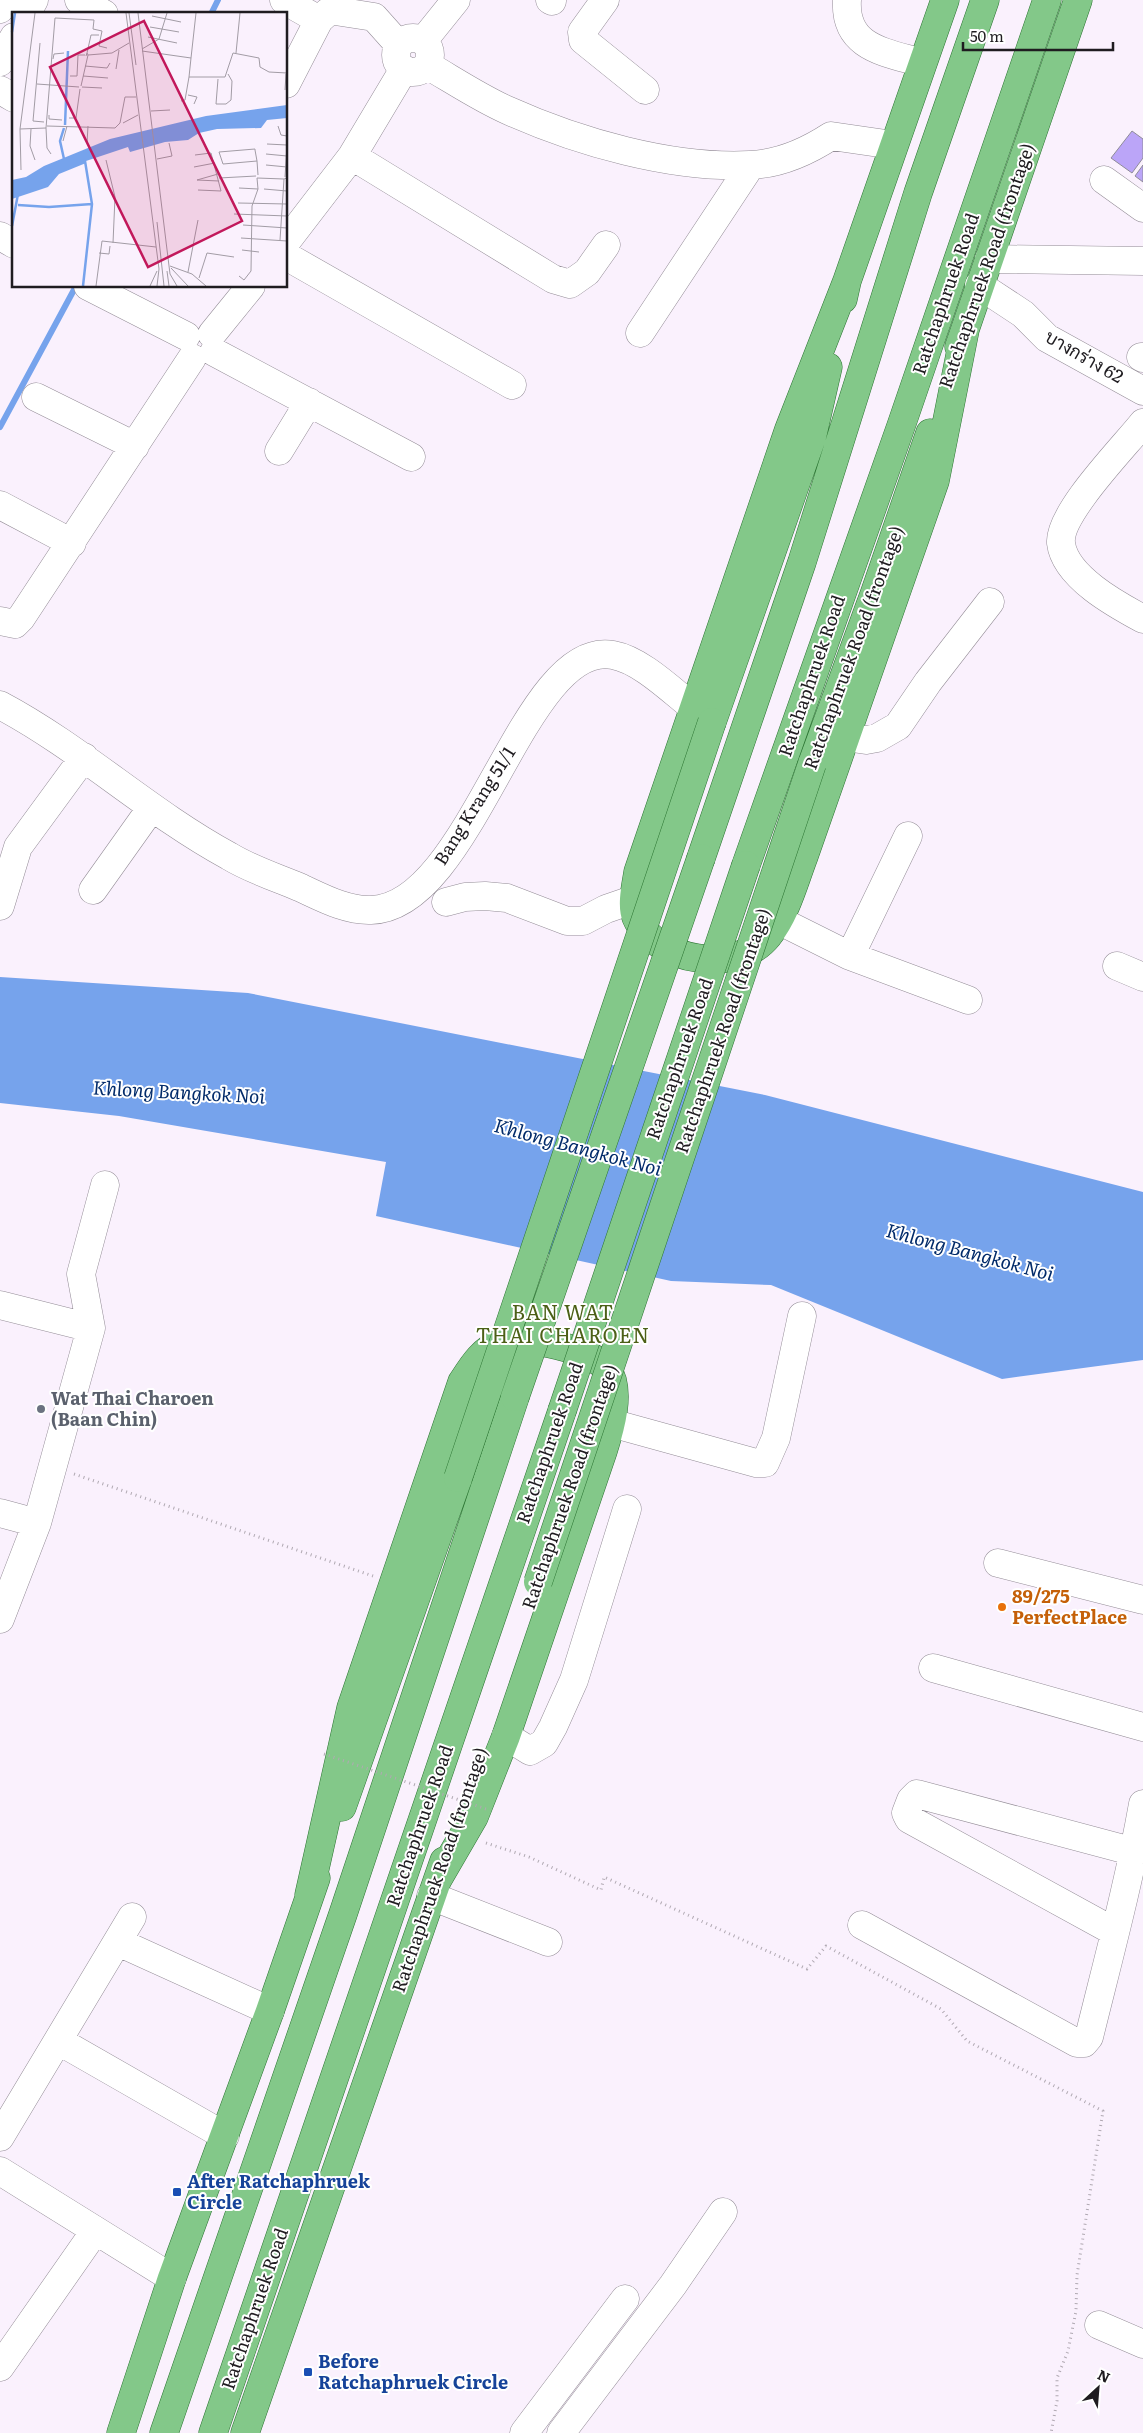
<svg xmlns="http://www.w3.org/2000/svg" width="1143" height="2433" font-family="Literata,Sarabun,serif">
  <style>
    .water { fill: #76a3ec }
    .lines { fill: none; stroke-linecap: round; stroke-linejoin: round }
    .stream { stroke: #76a3ec; stroke-width: 6 }
    .building { fill: #bba5f8; stroke: #8f8c99 }
    .minor-casing { stroke: #948d97; stroke-width: 29 }
    .major-casing { stroke: #2b7432; stroke-width: 29 }
    .path { stroke: #b0a9b2; stroke-width: 3; stroke-dasharray: 1 4; stroke-linecap: butt }
    .minor { stroke: #fff; stroke-width: 28 }
    .major { stroke: #83c889; stroke-width: 28 }
    .major-bridge-casing { stroke: #2b7432; stroke-width: 29; stroke-linecap: butt }
    .path-bridge { stroke: #b0a9b2; stroke-width: 3; stroke-dasharray: 1 4; stroke-linecap: butt }
    .major-bridge { stroke: #83c889; stroke-width: 28 }
    .worship-dot { fill: #6b7280; stroke: #fff; stroke-width: 2 }
    .food-dot { fill: #e8710a; stroke: #fff; stroke-width: 2 }
    .transit-dot { fill: #1a4fb4; stroke: #fff; stroke-width: 2 }
    .labels { text-anchor: middle; stroke-width: 4; stroke-linejoin: round; paint-order: stroke }
    .street-label { font-size: 18px; fill: #1f1c20; stroke: #fff }
    .worship-label { font-size: 18px; font-weight: bold; fill: #5b616d; stroke: #fff; text-anchor: start }
    .food-label { font-size: 18px; font-weight: bold; fill: #c56008; stroke: #fff; text-anchor: start }
    .transit-label { font-size: 18px; font-weight: bold; fill: #164399; stroke: #fff; text-anchor: start }
    .water-label { font-size: 19px; font-style: italic; fill: #022b6a; stroke: #fff }
    .quarter-label { font-size: 20px; letter-spacing: 1px; fill: #4c6017; stroke: #fff }
    .inset-river { fill: none; stroke: #76a3ec; stroke-width: 2.5 }
    .inset-road { fill: none; stroke: #a29ca5; stroke-width: 1 }
    .view { fill: #c2185b; fill-opacity: 0.15; stroke: #c2185b; stroke-width: 2.5 }
    .inset-edge { fill: none; stroke: #1f1c20; stroke-width: 2.5 }
  </style>
  <rect width="100%" height="100%" fill="#faf1fd"/>
  <path class="water" d="M0,977L248,993L765,1095L1143,1192V1360L1002,1379L771,1285L671,1281L376,1216L386,1162L119,1116L0,1103Z"/>
  <g class="lines">
    <path class="stream" d="M211,14L218,0
      M0,427L76,286"/>
  </g>
  <path class="building" d="M1132,131L1143,139V158L1132,173L1111,158Z
    M1143,165V182L1135,176Z"/>
  <g class="lines">
    <defs>
      <path id="minor" d="M79,0L104,14
        M284,0L319,20
        M550,0L552,1
        M605,0L582,32L583,40L645,90
        M847,0C844,48 885,52 922,63
        M0,9L5,0
        M26,14L34,0
        M396 55a17 17 0 1 1 34 0a17 17 0 1 1-34 0Z
        M423,41L456,0
        M0,62L14,37
        M427,65C453,80 480,98 507,110C578,142 672,169 750,165C779,164 808,151 831,136L893,145
        M286,84L319,20L328,12L335,11L374,17L399,45
        M0,90L14,98
        M352,156L553,279L570,284L587,272L606,245
        M1104,180L1143,208
        M0,236L14,244
        M286,242L352,156L404,69
        M286,256L512,385
        M989,259L1143,261
        M979,285L1023,314L1047,338L1143,391
        M88,286L186,336
        M640,333L751,165
        M212,334L251,286
        M214,352L411,457
        M1141,357L1143,358
        M36,397L135,446
        M1143,423C1124,447 1058,514 1061,543C1065,577 1117,605 1143,619
        M279,451L309,402
        M0,505L72,543
        M0,621L15,624L21,618L192,358
        M0,705C81,748 148,812 229,856C250,869 275,877 299,887C321,897 346,911 371,910C472,908 523,638 613,655C641,660 672,691 695,709
        M845,737L866,740L877,738L898,726L928,682L990,602
        M93,890L152,807
        M446,902L465,897L485,896L507,898L567,921H583L606,909L635,899
        M0,906L18,847L84,757
        M778,920L850,956L968,1000
        M850,956L908,836
        M1117,966L1143,977
        M0,1305L91,1328
        M611,1423L756,1463H765L776,1438L802,1316
        M0,1513L37,1523
        M998,1563L1143,1600
        M0,1619L37,1523L91,1328L81,1274L105,1185
        M933,1668L1143,1727
        M506,1736L530,1751L544,1743L553,1727L574,1680L627,1509
        M431,1896L548,1942
        M862,1925L1077,2043H1084L1089,2037C1108,1960 1129,1883 1143,1804
        M1115,1932L909,1819L906,1813L911,1800L917,1794L1135,1852
        M118,1942L270,2011
        M59,2041L225,2136
        M0,2137L132,1917
        M0,2171L172,2278
        M1099,2325L1143,2344
        M0,2367L95,2231
        M524,2433L625,2299
        M561,2433L673,2285L723,2212"/>
      <path id="major" d="M847,281L789,429L638,872C636,885 631,905 636,917C655,962 737,975 768,936C786,914 794,882 804,856L935,481L965,330
        M843,299L847,281L945,0
        M959,347L1078,0
        M712,722L812,437L828,367
        M812,764L875,592L930,433
        M701,858L802,562L918,193L985,0
        M746,865L901,426L1047,0
        M342,1807L458,1478
        M309,1895L351,1708L462,1382C473,1365 482,1350 502,1342C524,1334 593,1350 607,1369C622,1390 610,1429 603,1451L506,1736L474,1817L438,1879
        M121,2433L172,2278L270,2011L316,1878
        M164,2433L343,1914L515,1397
        M213,2433L562,1411
        M245,2433L444,1861"/>
    </defs>
    <use href="#minor" class="minor-casing"/>
    <use href="#major" class="major-casing"/>
    <path class="path" d="M74,1474L373,1576
      M486,1843L529,1857L601,1890L604,1877L807,1969L826,1946L941,2009L967,2041L1103,2111L1077,2275L1076,2311L1068,2351L1057,2378V2401L1051,2433"/>
    <use href="#minor" class="minor"/>
    <use href="#major" class="major"/>
    <defs>
      <path id="major-bridge" d="M515,1397L701,858
        M562,1411L746,865
        M458,1478L712,722
        M538,1582L812,764"/>
    </defs>
    <use href="#major-bridge" class="major-bridge-casing"/>
    <path class="path-bridge" d="M324,1754L486,1809"/>
    <use href="#major-bridge" class="major-bridge"/>
  </g>
  <circle class="worship-dot" cx="41" cy="1409" r="5"/>
  <circle class="food-dot" cx="1002" cy="1607" r="5"/>
  <g class="transit-dot">
    <rect x="172" y="2187" width="10" height="10" rx="2.5"/>
    <rect x="303" y="2367" width="10" height="10" rx="2.5"/>
  </g>
  <g class="labels">
    <g class="street-label">
      <text transform="translate(987 266) rotate(-71)" y="6">Ratchaphruek Road (frontage)</text>
      <text transform="translate(946 294) rotate(-71)" y="6">Ratchaphruek Road</text>
      <text transform="translate(1084 357) rotate(30)" y="6">บางกร่าง 62</text>
      <text transform="translate(854 648) rotate(-70)" y="6">Ratchaphruek Road (frontage)</text>
      <text transform="translate(812 676) rotate(-71)" y="6">Ratchaphruek Road</text>
      <text transform="translate(475 806) rotate(-58)" y="6">Bang Krang 51/1</text>
      <text transform="translate(723 1031) rotate(-71)" y="6">Ratchaphruek Road (frontage)</text>
      <text transform="translate(680 1059) rotate(-71)" y="6">Ratchaphruek Road</text>
      <text transform="translate(550 1443) rotate(-71)" y="6">Ratchaphruek Road</text>
      <text transform="translate(570 1487) rotate(-71)" y="6">Ratchaphruek Road (frontage)</text>
      <text transform="translate(420 1826) rotate(-71)" y="6">Ratchaphruek Road</text>
      <text transform="translate(440 1870) rotate(-71)" y="6">Ratchaphruek Road (frontage)</text>
      <text transform="translate(255 2309) rotate(-71)" y="6">Ratchaphruek Road</text>
    </g>
    <g class="worship-label">
      <text x="51" y="1405">Wat Thai Charoen<tspan x="51" dy="21">(Baan Chin)</tspan></text>
    </g>
    <g class="food-label">
      <text x="1012" y="1603">89/275<tspan x="1012" dy="21">PerfectPlace</tspan></text>
    </g>
    <g class="transit-label">
      <text x="187" y="2188">After Ratchaphruek<tspan x="187" dy="21">Circle</tspan></text>
      <text x="318" y="2368">Before<tspan x="318" dy="21">Ratchaphruek Circle</tspan></text>
    </g>
    <g class="water-label">
      <text transform="translate(179 1092) rotate(3)" y="7">Khlong Bangkok Noi</text>
      <text transform="translate(578 1147) rotate(15)" y="7">Khlong Bangkok Noi</text>
      <text transform="translate(970 1252) rotate(15)" y="7">Khlong Bangkok Noi</text>
    </g>
    <g class="quarter-label">
      <text x="563" y="1320">BAN WAT<tspan x="563" dy="23">THAI CHAROEN</tspan></text>
    </g>
  </g>
  <g transform="translate(12 12)">
    <rect width="275" height="275" fill="#faf1fd"/>
    <path d="M275,93V106L255,108L249,116L205,117L187,121L176,128L153,130L118,140L116,135L74,149V151L47,162L36,175L0,187V168L14,165L32,154L98,127L194,104Z" fill="#76a3ec"/>
    <path class="inset-river" d="M0,20L3,1M53,113L56,39M52,147L48,129L52,116M6,193L37,195L80,192M0,214L6,182M71,274L80,192L73,149"/>
    <path class="inset-road" d="M114,1L147,257L145,274M117,1L124,53M126,1L158,262L165,274M140,4L169,10M138,15L167,20M136,25L165,31M28,31L21,109L32,110M130,37L147,27L155,1M130,39L179,46L177,65H213L221,41L247,46L248,55L257,60L275,61M75,41L79,23H87M224,41L228,1M76,43L100,41L117,31M179,46L184,1M41,47L42,42L52,41M73,54L95,56L98,51M104,57L107,38M58,64H65L66,43H73M71,64L96,66M206,67L204,92H214L219,88L220,69L216,62M25,72L67,75M69,74L76,43L75,41L74,44M70,75L90,76M273,78L274,62M176,83L185,85L182,92M169,89L173,88L177,65M139,99L158,98M37,103V107L50,108M57,106H64L68,77M111,111L126,103M35,114L103,116L108,111L113,85H124M266,114L269,123L275,124M8,117L34,116M19,117L18,134L23,148M51,129L55,114M75,131L76,114M255,132L275,133M39,142L35,136L34,116L43,6L82,8L81,17L90,19L87,34L95,36M254,142L275,144M183,143L199,141L209,179L186,178M145,147L160,144L157,131M94,148L103,185L101,231M245,149L211,152L207,140L243,137V138L245,149L246,163M254,153L275,155M182,155L203,151M9,158L8,117L23,1M206,162L185,168L207,169M273,165L275,133M207,166L244,164M245,166L272,167M227,176L246,177M252,177L275,179M226,191L275,192M222,202L275,204M145,210L152,274M231,213L275,216M229,226L275,229M268,228L272,167L275,166M230,238L247,240M87,241L97,242L98,234M158,254L180,262L194,274M159,256L176,274M155,259L157,274M176,260L186,208M227,264L232,268L239,259L240,194L246,177L245,166M187,266L195,241L222,245M84,274L90,229L144,235M138,274L145,259"/>
    <path class="view" d="M132,9L230,209L136,255L38,55Z"/>
    <rect width="275" height="275" class="inset-edge"/>
  </g>
  <g transform="translate(1098 2388) rotate(26)" stroke="#ffffff" stroke-width="4" paint-order="stroke">
  <path d="M0-4L9 19L0 12L-9 19Z" fill="#1f1c20"/>
  <text y="-8" font-size="14" font-weight="bold" text-anchor="middle" fill="#1f1c20">N</text>
  </g>
  <path d="M963 42v8h150v-8" fill="none" stroke="#1f1c20" stroke-width="2.5"/>
  <text x="970" y="42" font-size="15" fill="#1f1c20" stroke="#ffffff" stroke-width="4" paint-order="stroke">50 m</text>
</svg>
